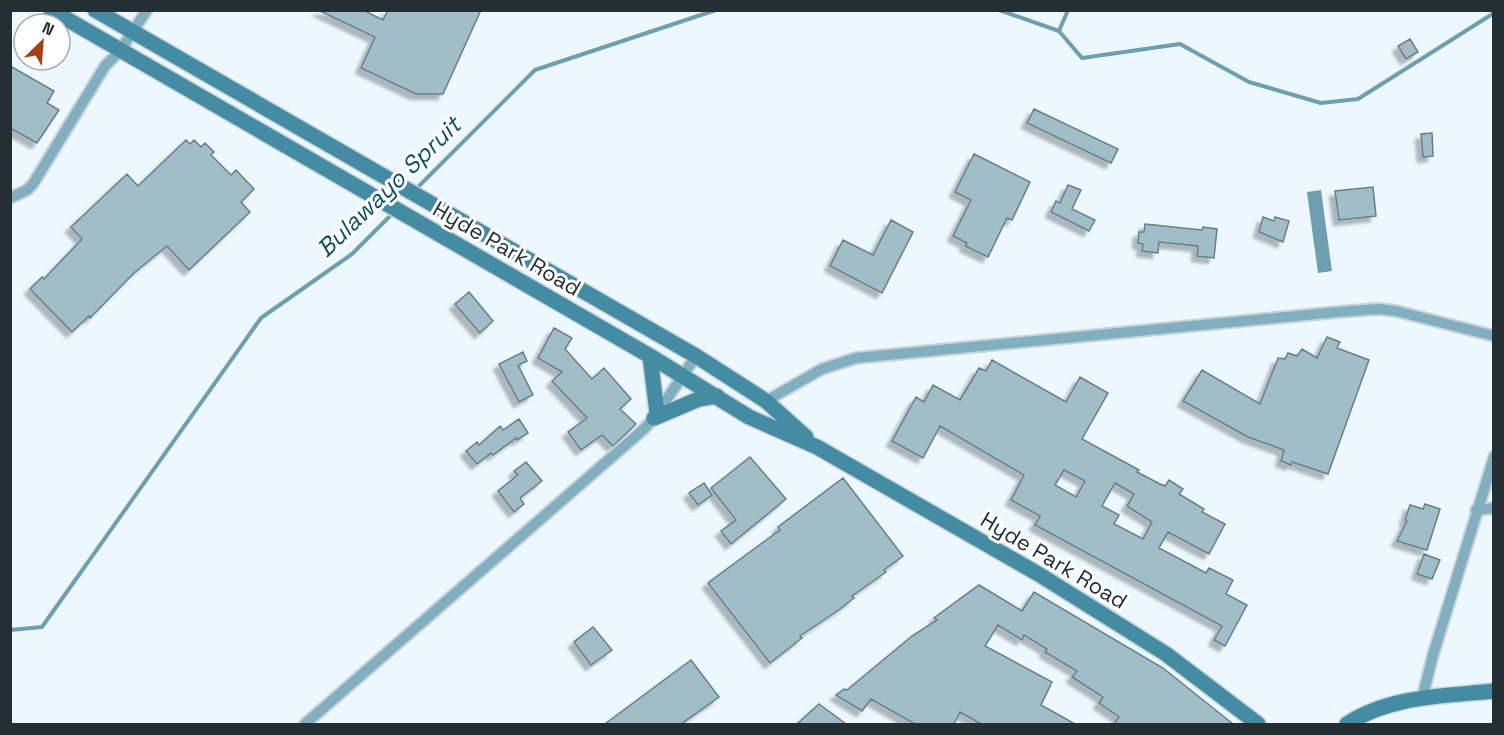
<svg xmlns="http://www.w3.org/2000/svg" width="1504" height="735" font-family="'Space Grotesk',sans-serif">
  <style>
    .water { fill: #6e9fb1 }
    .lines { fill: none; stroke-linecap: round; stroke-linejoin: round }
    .stream { stroke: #6e9fb1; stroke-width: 4 }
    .building { fill: #a0bdc8; stroke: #64808a; stroke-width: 1.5; fill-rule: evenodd; filter: url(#shadow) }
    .street-casing { stroke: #c8d4d9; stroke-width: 14 }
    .secondary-casing { stroke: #c8d4d9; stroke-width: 18 }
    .street { stroke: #82afbf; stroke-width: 10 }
    .secondary { stroke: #438ca3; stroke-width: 15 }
    .labels { text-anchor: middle; stroke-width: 6; stroke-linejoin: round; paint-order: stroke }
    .street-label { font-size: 22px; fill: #232f33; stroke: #fff }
    .water-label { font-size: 24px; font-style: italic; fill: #095063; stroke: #fff }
  </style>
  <defs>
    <filter id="shadow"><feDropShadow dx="-5.5" dy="5.5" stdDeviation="1.5" flood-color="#0004"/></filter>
  </defs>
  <rect width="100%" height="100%" fill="#ecf8fd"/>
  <path class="water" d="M1321,190L1332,271L1318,273L1307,192Z"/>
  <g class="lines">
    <path class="stream" d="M999,10L1059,31L1082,58L1180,44L1249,82L1321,103L1358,99L1494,13
      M1059,31L1068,10
      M416,189L535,70L716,10
      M10,630L42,627L261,318L352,254L394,212"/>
  </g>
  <path class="building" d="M318,10H363L383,20L388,10H481L443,94H416L361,68L375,37Z
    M1410,39L1418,52L1406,59L1398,46Z
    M10,66L54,91L47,103L59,110L37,143L10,128Z
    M1034,109L1118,149L1111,163L1027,123Z
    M1432,133L1433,156L1423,157L1421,134Z
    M186,140L190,144L194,140L201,147L205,143L214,152L211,155L231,175L236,170L254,189L241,202L250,212L189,270L167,246L134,273L90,318L89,316L72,332L30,289L42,277L44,279L82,239L71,227L127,174L138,186Z
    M974,154L1030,182L1012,220L1007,218L988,257L965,246L967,243L953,236L971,200L955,192Z
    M1068,185L1081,190L1072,209L1095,220L1089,231L1051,212L1056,201L1060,203Z
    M1373,187L1376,216L1339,220L1335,191Z
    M1263,217L1274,221L1275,217L1289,221L1283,242L1259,232Z
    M891,220L913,232L882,293L830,266L843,240L873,255Z
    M1145,224L1202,230L1203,227L1217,229L1214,258L1197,256L1198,246L1159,242L1158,253L1142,251L1143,244L1138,243L1139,232H1144Z
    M469,292L493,321L480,333L455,304Z
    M554,328L572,338L565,349L592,379L604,368L631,399L620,409L636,424L613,446L602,435L581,450L568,432L587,418L552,381L562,372L538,358Z
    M1327,337L1340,342L1337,348L1369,360L1328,474L1292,462L1291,465L1281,461L1284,450L1248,437L1183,401L1202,370L1260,404L1278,358L1285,359L1288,353L1297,356L1302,349L1317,358Z
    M523,352L527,361L518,365L533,395L519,402L499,364Z
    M992,360L1066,402L1080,377L1108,393L1082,439L1139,470L1137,472L1160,484L1165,486L1169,480L1183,489L1179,494L1204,509L1202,512L1225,524L1209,554L1168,532L1159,548L1206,573L1209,568L1233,580L1226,594L1247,605L1225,646L1214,640L1222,626L1035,525L1040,516L1011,500L1024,475L940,426L923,458L892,441L916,397L924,402L933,385L960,400L979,368L986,371ZM1064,470L1085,481L1076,497L1055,485ZM1115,483L1134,494L1127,506L1152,522L1143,539L1114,524L1119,515L1102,506Z
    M519,419L528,433L517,440L516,438L493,455L491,453L477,464L466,451L477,442L479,445L500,426L503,430Z
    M750,457L786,499L731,544L721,531L736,520L711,488Z
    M526,462L542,481L520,498L524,504L514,512L498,491L518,475L514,471Z
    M843,478L903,556L884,570L886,572L852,596L854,598L840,609L800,636L802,638L770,663L708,583L762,543L780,530L778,527Z
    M704,483L712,495L698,505L689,493Z
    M1425,504L1440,509L1427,550L1397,541L1407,521L1405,520L1410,505L1423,509Z
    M1424,554L1440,560L1432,579L1417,574Z
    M979,585L1022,611L1034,592L1163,668L1233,724H1114L1119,717L1099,703L1103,697L1072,677L1077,671L1045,652L1047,649L1024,635L1022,640L998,625L985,646L1052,682L1041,705L1075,724H981L960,712L954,724H915L871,699L862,711L836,695L844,689L847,690L912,636L937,620L934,618Z
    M593,627L612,650L591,665L574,642Z
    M691,660L719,697L681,724H605Z
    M819,704L846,724H797Z"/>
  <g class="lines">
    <defs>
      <path id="street" d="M10,198L27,190L33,184L105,66L120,51L147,10
        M766,401L822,369L856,358L1338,312L1378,309L1396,311L1494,336
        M1476,510L1494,508
        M1422,699L1433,655L1494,457
        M305,724L644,429L654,418L696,356"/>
      <path id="secondary" d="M51,10L650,356L749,417L817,447L1040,575L1166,654L1258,724
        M95,10L696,356L766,401L806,437
        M650,356L657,413
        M654,418L699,399L717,396
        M1347,724C1389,696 1444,696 1494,691"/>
    </defs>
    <use href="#street" class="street-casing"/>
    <use href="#secondary" class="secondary-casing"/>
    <use href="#street" class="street"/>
    <use href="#secondary" class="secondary"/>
  </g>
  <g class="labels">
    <g class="street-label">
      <text transform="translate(507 248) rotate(30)" y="8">Hyde Park Road</text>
      <text transform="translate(1054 560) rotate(31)" y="8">Hyde Park Road</text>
    </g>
    <g class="water-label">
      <text transform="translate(389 187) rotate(-44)" y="8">Bulawayo Spruit</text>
    </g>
  </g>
  <rect width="1504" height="735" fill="none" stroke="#232f33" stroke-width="24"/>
  <g transform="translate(42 42) rotate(25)"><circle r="28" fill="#ffffff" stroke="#a7acad" stroke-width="1.5"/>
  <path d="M0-4.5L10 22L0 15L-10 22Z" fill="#a54010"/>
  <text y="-9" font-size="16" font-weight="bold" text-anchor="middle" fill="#232f33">N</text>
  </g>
</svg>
